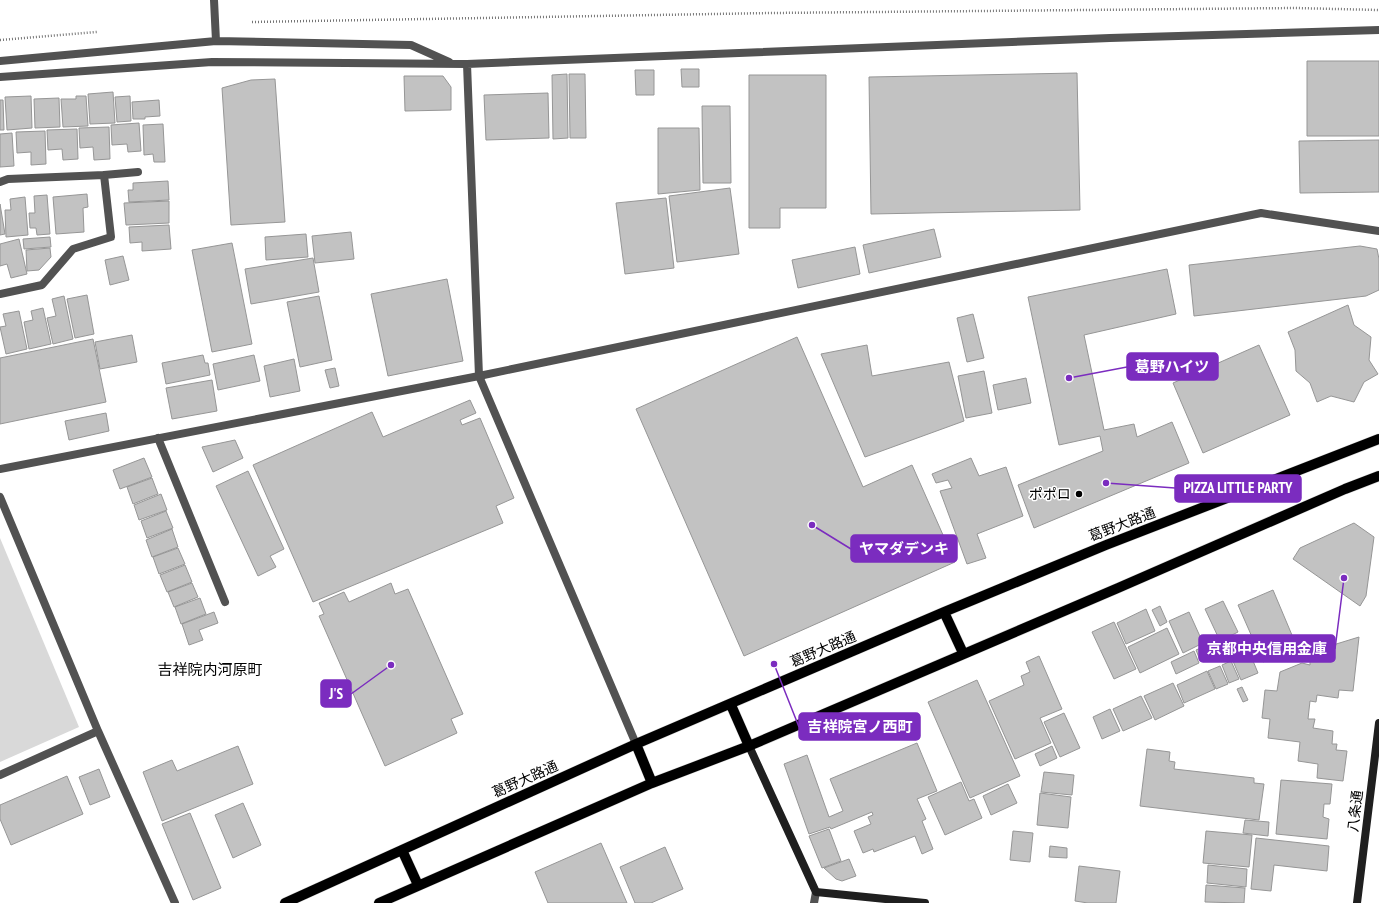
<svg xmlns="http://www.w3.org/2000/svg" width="1379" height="903" font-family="'PT Sans Narrow','Noto Sans JP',sans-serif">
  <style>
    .green { fill: #d9d9d9 }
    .building { fill: #c2c2c2; stroke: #969696 }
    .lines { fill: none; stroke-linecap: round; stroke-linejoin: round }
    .primary-casing { stroke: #dbdbdb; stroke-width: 11 }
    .path { stroke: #747474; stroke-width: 2.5; stroke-dasharray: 1 2; stroke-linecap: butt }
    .lane { stroke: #525252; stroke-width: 8 }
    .street { stroke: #525252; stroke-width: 8 }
    .secondary { stroke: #1f1f1f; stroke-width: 8 }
    .primary { stroke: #000; stroke-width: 10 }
    .poi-dot { fill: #000; stroke: #fff; stroke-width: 1.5 }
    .labels { text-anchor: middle; stroke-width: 3; stroke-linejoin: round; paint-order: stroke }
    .poi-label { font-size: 14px; fill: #000; stroke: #fff; text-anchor: end }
    .street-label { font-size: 14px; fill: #000; stroke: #fff }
    .neighbourhood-label { font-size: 15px; fill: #000; stroke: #fff }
    .leader { fill: none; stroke: #7b2cbf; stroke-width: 1.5 }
    .callout-dot { fill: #7b2cbf; stroke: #fff; stroke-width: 1.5 }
    .callout { fill: #7b2cbf; stroke: #7b2cbf; stroke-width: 1.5 }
    .callout-label { font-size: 15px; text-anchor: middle; font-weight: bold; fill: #fff }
  </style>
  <rect width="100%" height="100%" fill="#fff"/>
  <path class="green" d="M0,538L79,727L0,762Z"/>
  <path class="building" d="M1307,61H1379V136H1307Z
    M681,69H699V87H682Z
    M635,70H654V95H636Z
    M1077,73L1080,210L871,214L869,77Z
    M567,74L568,138L553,139L552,75Z
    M569,74H585L586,138H570Z
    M749,75H826V208H780V228H749Z
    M404,76H443L451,87V110L405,111Z
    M275,79L285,222L231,225L222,88L251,80Z
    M113,92L115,123L90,124L88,94Z
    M548,93L549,138L486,140L484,95Z
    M31,96L32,128L7,130L5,97Z
    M76,96H86L88,126L63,127L61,99H76Z
    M130,96L131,121L117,122L115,97Z
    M59,98L60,127L35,128L34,99Z
    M0,100H3L4,130H0Z
    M159,100L160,116L145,117V119H133L132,102Z
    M702,106H730L731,183H703Z
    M139,123L141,151L128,152L127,144L112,145L111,125Z
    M163,124L165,162H154L153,154L144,155L143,125Z
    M109,127L110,159L94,160L93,147L80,148L79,128Z
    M658,128H699L700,190L658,194Z
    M77,129L78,159L63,160L62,149L48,150L47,130Z
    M45,131L46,164L31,165V152L17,153L16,132Z
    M12,133L14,166L0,167V134Z
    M1379,140V192L1300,193L1299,141Z
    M168,181L169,200L129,202L128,190H133V183Z
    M730,188L739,254L677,262L669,196Z
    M87,194L88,207L83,208L84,232L56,234L53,197Z
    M47,195L50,234L37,235L36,228H30L29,213H35L34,196Z
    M25,197L28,235L6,237L5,210H11L10,199Z
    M666,198L674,268L625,274L616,203Z
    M169,201V223L126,225L124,203Z
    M0,204L5,234L0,235Z
    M169,225L171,249L142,251V242L130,243L129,227Z
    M934,229L941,257L869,273L863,245Z
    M351,232L354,259L315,263L312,236Z
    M306,234L308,257L266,260L265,237Z
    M50,237L51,247L24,249L23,239Z
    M19,239L27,274L11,278L7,264L0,266V244Z
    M232,243L252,344L212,352L192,250Z
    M1360,246L1377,249L1379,259V290L1366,296L1194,316L1189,265Z
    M855,247L860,274L798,288L792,260Z
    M50,248L51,257L39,270L27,271L26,250Z
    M123,256L129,280L110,285L105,260Z
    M313,258L319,292L251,304L245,269Z
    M1167,269L1176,314L1084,335L1104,430L1134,424L1137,437L1172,422L1189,463L1034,528L1018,485L1103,451L1100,436L1059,445L1028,297Z
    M447,279L463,361L388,376L371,294Z
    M87,295L94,334L75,338L67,299Z
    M64,296L73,339L53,344L47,318L56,316L52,299Z
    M319,296L332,360L300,367L287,302Z
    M1348,305L1354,325L1371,337L1369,360L1378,374L1364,382L1354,402L1331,396L1317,402L1310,383L1296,371L1295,350L1288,332Z
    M43,308L51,344L29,349L24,322L33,320L31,311Z
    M19,311L27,349L6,354L0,327L6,326L3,314Z
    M973,314L984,358L967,362L957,318Z
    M132,335L137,362L100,369L95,342Z
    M797,337L863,487L912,465L955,562L744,656L636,409Z
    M93,339L106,402L0,424V358Z
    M867,345L872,376L949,362L964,421L865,457L821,354Z
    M1259,345L1290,415L1203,453L1173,383Z
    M203,355L205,363H208L210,375L166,384L162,363Z
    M254,355L260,381L218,390L213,364Z
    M294,359L300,391L270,397L264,366Z
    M335,368L339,386L330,388L325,370Z
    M984,371L992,413L966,418L958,376Z
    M1026,378L1031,403L998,410L993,385Z
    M212,380L217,411L172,419L166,388Z
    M470,400L476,413L460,420L462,425L480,418L514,498L496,506L503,523L313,602L253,465L372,412L383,437Z
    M106,413L109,431L69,440L65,421Z
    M235,440L243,458L213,472L202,447Z
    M144,458L152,477L120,489L113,470Z
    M971,458L979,476L1006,467L1023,516L977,534L986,558L967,564L940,491L952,488L948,480L936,483L932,474Z
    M248,471L284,549L270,556L276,567L258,576L216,486Z
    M152,478L158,494L133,504L127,487Z
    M161,494L167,510L139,520L134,505Z
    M166,511L173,528L147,538L141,521Z
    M1354,523L1374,537L1366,596L1360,606L1293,559L1300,548Z
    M172,529L178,547L152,557L146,540Z
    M178,548L185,564L159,574L153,557Z
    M185,565L192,582L167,592L160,575Z
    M192,583L198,597L174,607L168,592Z
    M391,583L395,594L408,589L463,714L451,719L457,733L385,766L319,616L324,614L319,603L344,592L349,602Z
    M1273,590L1297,647L1263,662L1238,605Z
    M200,598L206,614L181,624L175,607Z
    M1223,601L1238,632L1220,641L1205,609Z
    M1160,606L1167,622L1160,626L1152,610Z
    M1146,609L1155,631L1126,644L1117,623Z
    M214,612L218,623L199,630L203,640L189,645L182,624Z
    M1189,612L1203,643L1183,653L1169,621Z
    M1114,622L1136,669L1114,679L1092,632Z
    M1167,628L1179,654L1140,673L1128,647Z
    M1359,637L1353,691L1339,690L1338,698L1317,695L1316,702L1310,701L1308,719H1315L1313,728L1333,731L1332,744H1337L1336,750L1347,751L1343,781L1317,778L1318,764L1298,761L1300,742L1268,738L1270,719L1262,718L1265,690L1277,691L1280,672L1302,663L1310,665V656L1331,659L1333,645Z
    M1244,639L1258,673L1241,680L1227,647Z
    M1203,647L1207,656L1200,660L1196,650Z
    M1194,651L1199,663L1176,674L1171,662Z
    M1039,656L1062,709L1040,718L1051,743L1015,759L989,701L1024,685L1021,676L1030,672L1026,662Z
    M1231,661L1239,679L1229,683L1222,665Z
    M1220,666L1228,684L1216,689L1208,671Z
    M1207,671L1215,689L1184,703L1177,685Z
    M977,680L1020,776L970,798L928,702Z
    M1173,683L1184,706L1155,720L1144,696Z
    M1242,687L1248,700L1243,702L1237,689Z
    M1141,696L1152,718L1123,731L1113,709Z
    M1110,709L1120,731L1102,739L1093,717Z
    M1064,713L1080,748L1060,757L1044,722Z
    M917,743L937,791L917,799L926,819L922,821L933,849L922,854L915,836L874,852L873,849L863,853L854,831L871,824L868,817L873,815L872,812L831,829L830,827L809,834L784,764L807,755L829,817L843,811L830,779Z
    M238,746L253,784L162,821L143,772L172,760L177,771Z
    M1052,746L1057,758L1040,766L1035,754Z
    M1147,749L1170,752L1169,761L1175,762L1174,769L1254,778V783L1264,784L1259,820L1140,806Z
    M99,769L110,797L90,805L79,777Z
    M1044,772L1074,775L1072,795L1041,792Z
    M67,776L83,814L11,845L0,819V805Z
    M1281,780L1332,784L1330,804H1324L1323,817L1329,819L1327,839L1276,834Z
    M961,782L969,801L974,799L982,818L945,835L928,797Z
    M1008,784L1017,803L991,815L983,796Z
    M1040,793L1071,797L1068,828L1037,825Z
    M243,803L261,845L233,858L215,815Z
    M190,813L221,888L193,900L162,824Z
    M1245,820L1269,822L1268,836L1243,833Z
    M829,829L841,861L822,868L809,836Z
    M1013,831L1033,833L1030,862L1010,860Z
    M1206,831L1252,835L1249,867L1203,863Z
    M1256,838L1329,846L1327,871L1274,865L1271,891L1251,889Z
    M601,843L627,903H548L535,872Z
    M1050,846L1067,848V858L1049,857Z
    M665,847L683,889L651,903H635L620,867Z
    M849,859L856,876L842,881L836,879L824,868Z
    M1208,865L1247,869L1246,887L1207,883Z
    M1079,866L1120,871L1116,903H1088L1075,901Z
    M1206,885L1245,888L1244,903L1205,902Z"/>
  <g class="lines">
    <defs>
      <path id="primary" d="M944,612L963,653
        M731,705L749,746
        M636,744L652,783
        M402,850L418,885
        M285,903L636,744L944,612L1106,545L1379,439
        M379,903L652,783L749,746L1118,588L1345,489L1379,476"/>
    </defs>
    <use href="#primary" class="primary-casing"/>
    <path class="path" d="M252,22L771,13L1295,8L1379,10
      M0,40L97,32"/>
    <path class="lane" d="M158,438L225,602"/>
    <path class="street" d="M214,0L216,41
      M0,61L216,41L411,45L449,62
      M467,64L479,376L636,744
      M0,77L212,62L467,64L1110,38L1379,30
      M104,175L138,172
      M0,182L8,179L104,175L111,237L73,249L42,285L0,294
      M0,469L479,376L1261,213L1379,231
      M0,497L98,731L175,903
      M0,775L98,731
      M814,903L816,892"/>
    <path class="secondary" d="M749,746L816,892L925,903
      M1357,903L1379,723"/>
    <use href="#primary" class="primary"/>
  </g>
  <circle class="poi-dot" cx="1079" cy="494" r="4"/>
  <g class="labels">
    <g class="poi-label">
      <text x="1071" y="499">ポポロ</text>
    </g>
    <g class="street-label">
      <text transform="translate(1122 524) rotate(-21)" y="5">葛野大路通</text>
      <text transform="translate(823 649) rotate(-23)" y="5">葛野大路通</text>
      <text transform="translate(525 779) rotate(-24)" y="5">葛野大路通</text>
      <text transform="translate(1355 811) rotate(-83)" y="5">八条通</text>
    </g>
    <g class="neighbourhood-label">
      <text x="210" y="675">吉祥院内河原町</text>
    </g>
  </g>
  <path class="leader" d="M1069 378L1127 367M1106 483L1175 488M812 525L851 549M1344 578L1335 649M391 665L351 694M774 664L799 727"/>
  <g class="callout-dot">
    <circle cx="1069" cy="378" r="4"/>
    <circle cx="1106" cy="483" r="4"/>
    <circle cx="812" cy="525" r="4"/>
    <circle cx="1344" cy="578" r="4"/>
    <circle cx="391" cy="665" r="4"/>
    <circle cx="774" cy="664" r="4"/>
  </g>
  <g class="callout">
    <rect x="1127" y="353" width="91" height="27" rx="4"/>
    <rect x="1175" y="475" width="126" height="27" rx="4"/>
    <rect x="851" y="535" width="106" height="27" rx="4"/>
    <rect x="1199" y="635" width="136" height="27" rx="4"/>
    <rect x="321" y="680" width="30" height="27" rx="4"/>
    <rect x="799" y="713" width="121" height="27" rx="4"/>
  </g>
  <g class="callout-label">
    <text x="1172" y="372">葛野ハイツ</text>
    <text x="1238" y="493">PIZZA LITTLE PARTY</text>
    <text x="904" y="554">ヤマダデンキ</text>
    <text x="1267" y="654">京都中央信用金庫</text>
    <text x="336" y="699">J'S</text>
    <text x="860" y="732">吉祥院宮ノ西町</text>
  </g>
</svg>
